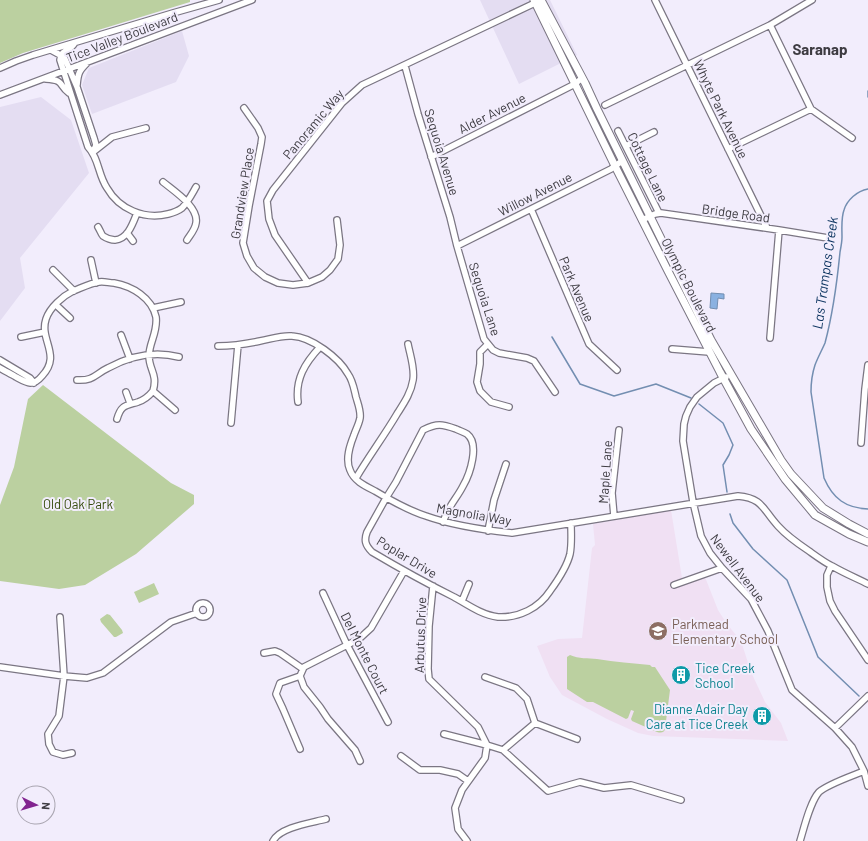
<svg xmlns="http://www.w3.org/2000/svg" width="868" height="841" font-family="Barlow,sans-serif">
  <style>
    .built { fill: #e4ddf2 }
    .education { fill: #f0e0f3 }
    .green { fill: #bbd0a0 }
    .water { fill: #8ab1e1; stroke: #738eb1 }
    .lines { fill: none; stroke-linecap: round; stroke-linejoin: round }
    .stream { stroke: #738eb1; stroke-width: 1.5 }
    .minor-casing { stroke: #7b7683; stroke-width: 8 }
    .major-casing { stroke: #7b7683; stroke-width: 9 }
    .minor { stroke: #fff; stroke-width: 5.5 }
    .major { stroke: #fff; stroke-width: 7 }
    .labels { text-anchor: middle; stroke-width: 4; stroke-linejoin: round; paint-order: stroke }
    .street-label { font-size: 13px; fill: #3d3b41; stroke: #f2edfc }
    .park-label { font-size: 13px; fill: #374d0f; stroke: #f2edfc }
    .education-label { font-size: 13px; fill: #785e54; stroke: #f2edfc; text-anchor: start }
    .culture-label { font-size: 13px; fill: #0d838f; stroke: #f2edfc; text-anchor: start }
    .water-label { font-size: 14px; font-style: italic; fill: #0b335f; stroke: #f2edfc }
    .quarter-label { font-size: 15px; font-weight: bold; fill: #3d3b41; stroke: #f2edfc }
  </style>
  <rect width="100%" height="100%" fill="#f2edfc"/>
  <path class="built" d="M480,0H550L577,55L519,84Z
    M182,31L189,56L176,82L92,114L82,85L89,68Z
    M41,97L71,120L89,173L20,258L25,288L0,321V107Z"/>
  <path class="education" d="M671,510L683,584L705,577L718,610L727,624L741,641L751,672L765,702L781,723L788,741L653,736L638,733L607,719L562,695L550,677L537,646L558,639L582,638L592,548L595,545L593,524Z"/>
  <path class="green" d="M0,0H190V2L23,53L0,63Z
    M43,385L171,483L194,495V504L136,554L85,585L59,589L0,581V505L14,467L28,399Z
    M154,583L159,594L139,603L134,592Z
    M107,614L110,615L122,630L123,633L116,637H114L101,622L100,619Z
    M570,655C579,659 588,658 597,659C615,662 633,663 650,665L652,667H655L670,690L665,729C664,733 661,733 657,732L632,721L631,719L634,711L631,710L628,718L626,719L593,702H587L567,689V657Z"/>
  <path class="water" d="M711,293L724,294V299L718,298L717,309L710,308Z"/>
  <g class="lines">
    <path class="stream" d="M868,91V97
      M868,189C857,191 847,200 844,210C841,218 842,228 842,237C842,242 841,247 840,252C837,283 833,313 825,343C822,350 818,357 815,365C812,374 811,382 811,392L824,478C833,499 846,508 868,509
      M552,337L580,384L614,396L656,384L691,398
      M699,404L723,423L733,445L729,455L723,465L727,492
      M730,514L733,523L753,549L787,580L818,657L859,696"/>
    <defs>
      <path id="minor" d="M655,0L767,228
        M770,25L811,109L852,138
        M51,50L62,56L65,59L77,87L94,138L96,145L93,152
        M61,55L60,60L88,147C99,158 98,175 107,188C119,209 144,220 168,214C172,213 178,211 182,208C188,202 192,194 196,187
        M61,55C64,50 71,49 74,44
        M405,66L418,114L450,217L457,246L484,339L493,350L499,353L527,358L534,361L555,392
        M0,68L16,61L33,55L173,13L219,0
        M46,79C65,80 58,85 69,93
        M77,85C78,73 79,71 87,63
        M0,95L252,0
        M605,105L770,25L812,0
        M244,108L258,128L262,137L261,144L249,206L243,243L247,256L254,268L265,277L278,283L293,285L308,283L322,277L330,270L338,259L340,245L337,220
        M618,131L659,213
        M626,146L654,132
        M728,149L811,109
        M93,152L112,137L146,128
        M431,157L575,84L582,78
        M163,182C174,191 199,207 196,223C195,230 190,235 187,240
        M531,209L589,344L617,370
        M642,220L655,214L661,213L779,230L828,238
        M98,227C100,230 101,234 103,236C106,238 111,240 115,240C128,239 133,223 137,213
        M127,233L133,241
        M457,246L611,169L622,161
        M91,260L96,283
        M53,270L74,291
        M308,283L275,235L269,219L267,201L273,190L342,103L362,85L535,3
        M56,305L70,318
        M153,308L181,302
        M121,335L130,359
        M21,337L45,332
        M770,338L779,230
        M488,344L480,352V364L477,382L480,391L491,402L509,407
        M218,346C232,346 246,344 260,341C271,339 281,335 292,336C312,337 339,358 348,374C353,381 354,389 356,397C358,404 361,411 360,418C359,424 356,429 354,435C350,445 345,459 350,470C354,481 365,486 375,491C390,500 410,511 426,516C454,526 484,530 512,533L738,496C763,498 763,510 778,526C787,536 797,543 809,551C816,556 824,562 832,566C844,573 856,578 868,584
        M672,349L709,352
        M0,360L30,378L34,383
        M0,368C5,371 11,374 16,377C27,383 33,387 42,376C62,355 39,340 46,319C50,307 63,296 73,291C81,288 91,283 99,282C104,281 109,283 114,283C132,286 152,298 156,317C158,332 149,343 149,356C149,370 158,374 153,391
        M726,377L714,383L697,397L690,407L686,416L684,424L683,441L693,502L701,536L710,553L722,568L751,599L768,631L792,690L835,728L852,747L864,771L868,786
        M77,380C94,381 95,374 108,368C130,356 155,351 179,357
        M153,391L175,410
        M126,392L130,403
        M298,402C295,379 305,363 320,347
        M117,419C121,405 125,406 138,402C144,400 149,396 153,391
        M231,423L238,345
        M861,443L865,389L868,365
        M356,478C369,456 384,436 397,414C404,403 411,393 413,380C415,368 410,355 408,344
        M614,516L612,493L619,430
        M443,522C445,517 447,512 450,507C454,500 459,494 463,486C470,474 480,444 467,434C464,432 460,431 456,429C442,424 437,423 423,430L396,482L386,498L367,532C364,540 365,545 372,552C399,568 426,583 454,597C468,605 482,615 498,617C519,618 539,608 550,591C558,580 567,567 570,554C572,544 571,533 571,523
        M488,531L494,500L506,464
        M831,566L827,575V587L830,601L835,611L868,660
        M674,585L722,568
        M433,586L429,626L428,669L429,679L478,727L487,745L485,758L462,790L455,808L458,829L467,841
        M323,593L347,645L388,722
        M462,601L469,584
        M196 610a7 7 0 1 1 14 0a7 7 0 1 1-14 0Z
        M60,617L64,676L59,716L48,734L49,744L53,752L63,755L72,753
        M264,653L275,651L280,653L303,669
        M0,667L64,676L87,678L103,673L171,622L197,613
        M485,677L516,688L527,699L535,723
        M535,723L577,739
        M835,728L868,696
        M444,734L487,745L503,750L548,791L580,782L604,788L631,785L681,800
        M300,749L283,709L276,694L280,683L300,676
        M503,750L535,723
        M401,756L420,770H440L458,774L468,781
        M360,761L355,750L328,719L320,707L304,687L300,676L304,667L359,639L371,628L404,571
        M273,841C280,827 311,823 326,819
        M800,841C804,828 810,802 819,792C828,784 852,776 864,771"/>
      <path id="major" d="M534,0L615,166L668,271L720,372L751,429L785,479L815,515L849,534L868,542
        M541,0L585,83L597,109L711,340L781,460L791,474L823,508L849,524L868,534"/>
    </defs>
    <use href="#minor" class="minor-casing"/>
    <use href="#major" class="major-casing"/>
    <use href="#minor" class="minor"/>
    <use href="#major" class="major"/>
  </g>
  <defs>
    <symbol id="school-disc" viewBox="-11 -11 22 22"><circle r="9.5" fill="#8d6e63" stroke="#f2edfc"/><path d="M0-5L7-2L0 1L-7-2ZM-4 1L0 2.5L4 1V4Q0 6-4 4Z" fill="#fff"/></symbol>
    <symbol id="building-disc" viewBox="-11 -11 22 22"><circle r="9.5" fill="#0f9aa8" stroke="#f2edfc"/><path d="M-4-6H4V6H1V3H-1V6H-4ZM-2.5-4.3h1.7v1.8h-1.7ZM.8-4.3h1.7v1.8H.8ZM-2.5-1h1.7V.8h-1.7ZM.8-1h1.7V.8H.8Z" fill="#fff"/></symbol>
  </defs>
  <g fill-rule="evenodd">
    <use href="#school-disc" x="647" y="620" width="22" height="22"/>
    <use href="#building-disc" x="670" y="664" width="22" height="22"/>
    <use href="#building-disc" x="751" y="705" width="22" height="22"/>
  </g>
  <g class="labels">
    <g class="street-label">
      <text transform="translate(122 37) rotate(-21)" y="5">Tice Valley Boulevard</text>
      <text transform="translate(721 109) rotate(64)" y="5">Whyte Park Avenue</text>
      <text transform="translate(492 113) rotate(-27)" y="5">Alder Avenue</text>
      <text transform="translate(313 124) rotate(-50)" y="5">Panoramic Way</text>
      <text transform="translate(442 152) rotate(73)" y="5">Sequoia Avenue</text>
      <text transform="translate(648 167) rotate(64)" y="5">Cottage Lane</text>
      <text transform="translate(242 193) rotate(-81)" y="5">Grandview Place</text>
      <text transform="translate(535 194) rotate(-27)" y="5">Willow Avenue</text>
      <text transform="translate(736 213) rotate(8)" y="5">Bridge Road</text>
      <text transform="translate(689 285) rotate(63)" y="5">Olympic Boulevard</text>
      <text transform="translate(577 289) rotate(67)" y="5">Park Avenue</text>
      <text transform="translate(485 299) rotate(72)" y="5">Sequoia Lane</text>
      <text transform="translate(605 472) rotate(-86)" y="5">Maple Lane</text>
      <text transform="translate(474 514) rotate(10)" y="5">Magnolia Way</text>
      <text transform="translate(407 557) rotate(31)" y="5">Poplar Drive</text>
      <text transform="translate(738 568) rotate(53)" y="5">Newell Avenue</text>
      <text transform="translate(420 635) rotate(-88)" y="5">Arbutus Drive</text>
      <text transform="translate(365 653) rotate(63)" y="5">Del Monte Court</text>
    </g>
    <g class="park-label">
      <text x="78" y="509">Old Oak Park</text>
    </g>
    <g class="education-label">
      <text x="672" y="629">Parkmead<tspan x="672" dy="15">Elementary School</tspan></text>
    </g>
    <g class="culture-label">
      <text x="695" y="673">Tice Creek<tspan x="695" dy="15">School</tspan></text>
      <text x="748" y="714" text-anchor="end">Dianne Adair Day<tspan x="748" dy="15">Care at Tice Creek</tspan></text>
    </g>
    <g class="water-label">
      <text transform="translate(825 273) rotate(-82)" y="5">Las Trampas Creek</text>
    </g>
    <g class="quarter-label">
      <text x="820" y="55">Saranap</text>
    </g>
  </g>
  <g transform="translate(36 805) rotate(95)"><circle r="19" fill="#f2edfc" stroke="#aaa6b1"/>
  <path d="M0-3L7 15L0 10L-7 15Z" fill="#81238f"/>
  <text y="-6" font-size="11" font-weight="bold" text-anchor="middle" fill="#3d3b41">N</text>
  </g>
</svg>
